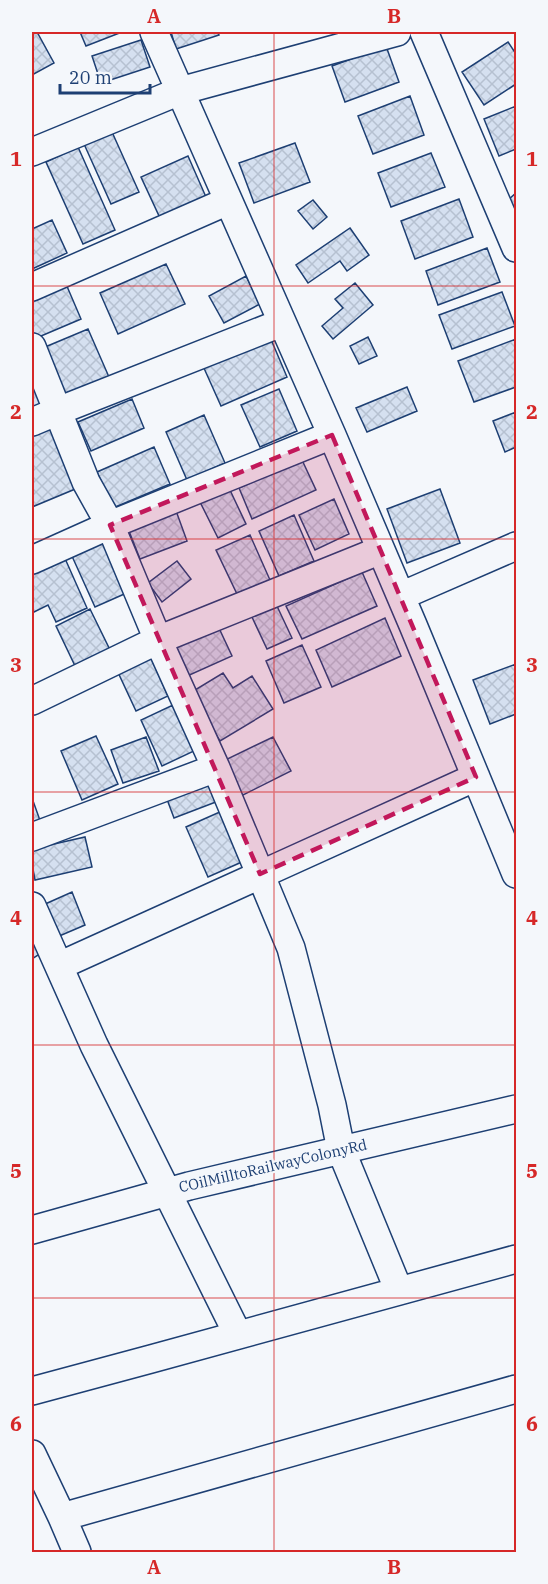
<svg xmlns="http://www.w3.org/2000/svg" width="548" height="1584" font-family="'IBM Plex Serif',serif">
  <style>
    .building { fill: url(#building-cross-hatch); stroke: #1d3f73; stroke-width: 1.5 }
    .lines { fill: none; stroke-linecap: round; stroke-linejoin: round }
    .minor-casing { stroke: #1d3f73; stroke-width: 30 }
    .minor { stroke: #f4f7fb; stroke-width: 27 }
    .marked { fill: #c2185b; fill-opacity: 0.2; stroke: #c2185b; stroke-width: 4.5; stroke-dasharray: 12 8; stroke-linejoin: round }
    .grid { fill: none; stroke: #d62828; stroke-width: 1.5; stroke-opacity: 0.55 }
    .labels { text-anchor: middle; stroke-width: 4.5; stroke-linejoin: round; paint-order: stroke }
    .street-label { font-size: 15px; fill: #1d3f73; stroke: #f4f7fb }
    .neatline { fill: none; stroke: #d62828; stroke-width: 2 }
    .grid-label { font-size: 20px; text-anchor: middle; font-weight: bold; fill: #d62828 }
  </style>
  <defs>
    <pattern id="building-cross-hatch" width="8" height="8" patternUnits="userSpaceOnUse" patternTransform="scale(1.5)"><rect width="8" height="8" fill="#d5e0f0"/><path d="M0 0l8 8M0 8l8-8" fill="none" stroke="#b6c1d1"/></pattern>
  </defs>
  <rect width="100%" height="100%" fill="#f4f7fb"/>
  <path class="building" d="M32,32H37L54,63L32,75Z
    M80,32H122L86,46Z
    M171,32H218L219,35L176,49Z
    M141,40L150,67L101,83L92,56Z
    M508,42L516,54V84L484,105L462,72Z
    M386,46L399,82L345,102L332,66Z
    M410,96L424,135L373,154L358,116Z
    M516,106V149L499,156L484,119Z
    M112,132L139,192L111,204L84,144Z
    M295,143L310,182L254,203L239,163Z
    M78,147L115,230L83,244L46,162Z
    M431,153L445,187L391,207L378,173Z
    M188,156L206,197L160,218L141,177Z
    M516,193V211L508,200Z
    M459,199L473,237L415,259L401,221Z
    M313,200L327,217L313,229L298,211Z
    M52,220L67,253L32,269V229Z
    M350,228L369,255L347,271L340,261L308,283L296,265Z
    M487,248L500,282L438,305L426,271Z
    M166,264L185,304L118,334L100,293Z
    M246,276L260,304L224,323L209,296Z
    M355,283L373,305L333,339L322,326L343,308L335,299Z
    M66,284L81,319L34,339L32,334V299Z
    M502,292L515,326L452,349L439,315Z
    M88,329L109,377L59,399L38,350Z
    M270,337L287,377L221,406L203,366Z
    M368,337L377,356L359,364L350,346Z
    M516,339V387L474,402L458,361Z
    M38,386L47,405L32,413V389Z
    M407,387L417,411L367,432L356,408Z
    M279,389L297,431L260,447L241,405Z
    M132,399L144,428L91,451L78,422Z
    M516,412V447L505,452L493,421Z
    M204,415L225,463L187,480L166,432Z
    M53,424L80,487L32,507V433Z
    M154,447L170,484L113,508L97,472Z
    M302,460L316,490L252,519L239,488Z
    M229,488L246,524L218,538L200,502Z
    M440,489L460,543L407,563L387,509Z
    M334,499L349,534L315,550L299,515Z
    M175,508L187,541L140,559L127,526Z
    M294,515L314,561L279,576L259,531Z
    M250,535L270,580L237,594L216,550Z
    M108,538L131,591L95,607L71,554Z
    M63,554L87,608L56,622L48,605L32,613V569Z
    M177,561L191,579L162,602L148,583Z
    M362,572L377,606L302,639L286,606Z
    M276,604L292,638L267,649L251,615Z
    M90,609L112,654L77,670L56,626Z
    M385,618L401,656L332,687L316,650Z
    M218,626L232,656L185,677L171,647Z
    M302,645L321,687L284,703L266,661Z
    M149,653L168,696L136,711L116,668Z
    M516,664V714L490,724L473,680Z
    M223,673L233,688L252,676L273,709L220,741L190,693Z
    M173,705L194,751L162,766L141,720Z
    M96,736L118,784L82,800L61,751Z
    M146,737L159,771L123,783L111,750Z
    M273,737L291,771L235,799L217,764Z
    M213,776L221,800L174,818L165,794Z
    M32,798L42,826L32,830Z
    M222,811L244,861L208,877L186,827Z
    M85,837L92,867L35,880L32,864V849Z
    M72,892L85,925L57,937L43,905Z
    M32,925L46,950L32,959Z"/>
  <g class="lines">
    <defs>
      <path id="minor" d="M154,32L332,435L413,625L516,874
        M424,32L516,248
        M32,152L180,91L397,32
        M32,287L228,201
        M32,347L86,482L110,525L158,640L216,768L291,948L332,1105L341,1150L399,1291
        M32,422L58,411L281,323
        M32,560L110,525L332,435
        M401,596L516,546
        M32,701L158,640L381,550
        M32,837L216,768
        M32,906L94,1045L238,1335
        M59,966L476,777
        M32,1230L189,1186L516,1109
        M32,1391L151,1359L516,1259
        M32,1454L62,1517L77,1552
        M62,1517L516,1389"/>
    </defs>
    <use href="#minor" class="minor-casing"/>
    <use href="#minor" class="minor"/>
  </g>
  <path class="marked" d="M332,435L476,777L260,874L110,525Z"/>
  <path class="grid" d="M274,32V1552M32,286H516M32,539H516M32,792H516M32,1045H516M32,1298H516"/>
  <g class="labels">
    <g class="street-label">
      <text transform="translate(273 1166) rotate(-13)" y="5">COilMilltoRailwayColonyRd</text>
    </g>
  </g>
  <rect width="548" height="1584" fill="none" stroke="#f4f7fb" stroke-width="66"/>
  <path d="M60 84v9h90v-9" fill="none" stroke="#1d3f73" stroke-width="3"/>
  <text x="69" y="84" font-size="18" fill="#1d3f73" stroke="#f4f7fb" stroke-width="4.5" paint-order="stroke">20 m</text>
  <rect x="33" y="33" width="482" height="1518" class="neatline"/>
  <g class="grid-label">
    <text x="154" y="23">A</text>
    <text x="394" y="23">B</text>
    <text x="16" y="166">1</text>
    <text x="532" y="166">1</text>
    <text x="16" y="419">2</text>
    <text x="532" y="419">2</text>
    <text x="16" y="672">3</text>
    <text x="532" y="672">3</text>
    <text x="16" y="925">4</text>
    <text x="532" y="925">4</text>
    <text x="16" y="1178">5</text>
    <text x="532" y="1178">5</text>
    <text x="16" y="1431">6</text>
    <text x="532" y="1431">6</text>
    <text x="154" y="1574">A</text>
    <text x="394" y="1574">B</text>
  </g>
</svg>
